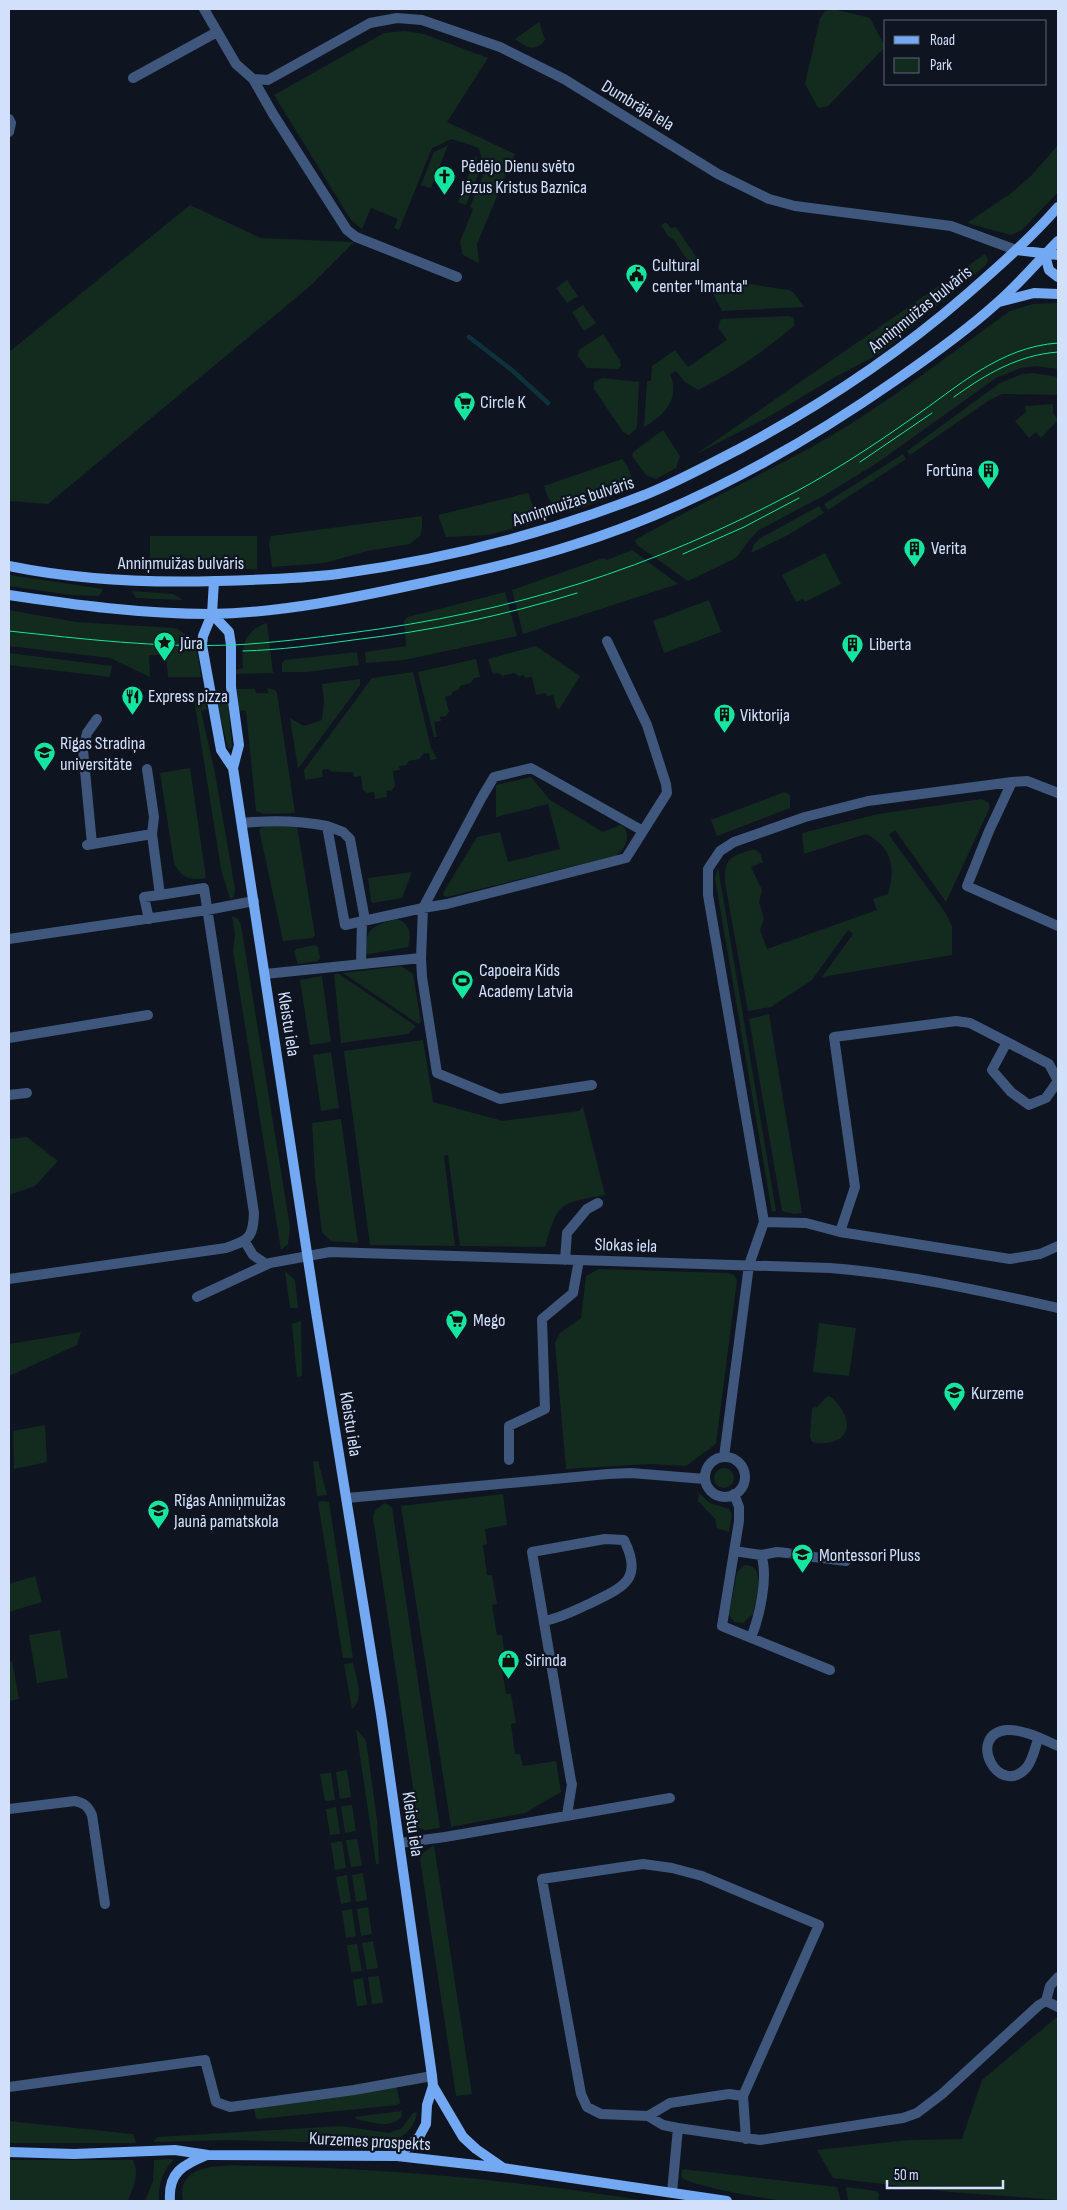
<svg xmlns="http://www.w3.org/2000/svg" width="1067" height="2210" font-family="'Sofia Sans Condensed',sans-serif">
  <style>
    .green { fill: #132a1f }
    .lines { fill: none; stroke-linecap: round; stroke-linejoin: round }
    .stream { stroke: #0e323b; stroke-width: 4.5 }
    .street-tunnel { stroke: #2c3342; stroke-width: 10; stroke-dasharray: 10 5; stroke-linecap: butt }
    .street { stroke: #3f577c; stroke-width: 10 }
    .secondary { stroke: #73a8f3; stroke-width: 10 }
    .tram { stroke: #14e69f; stroke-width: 1 }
    .labels { text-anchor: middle; stroke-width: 4.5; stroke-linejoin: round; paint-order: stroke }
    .street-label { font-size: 18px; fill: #d3e0fb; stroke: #0f1421 }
    .poi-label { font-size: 18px; fill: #d3e0fb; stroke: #0f1421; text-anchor: start }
  </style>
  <rect width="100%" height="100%" fill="#0f1421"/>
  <path class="green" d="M833,9L870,18L885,47L828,106L820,108L817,106L805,84L820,18L825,11Z
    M539,22L545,40C535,53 526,47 515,39Z
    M405,31L424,34L488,58L447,122L515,154L477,244L479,263L463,255L460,242L473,209L470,207L485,170L479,148L452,139L432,148L399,230L394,228L398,219L371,208L362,229L351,220L274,95L384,33Z
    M448,145L431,188L421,185L434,152Z
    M1058,145V192L1022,230L1011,235L967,223L1010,194L1031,176Z
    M476,155L480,170L466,205L458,202Z
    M190,205L261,238L354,242L309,287L48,504L9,501V352Z
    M666,222L671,228L676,227L699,261L691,266L674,240L668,236L661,225Z
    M985,254L988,260L986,265L879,354L837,376L770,416L695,455Z
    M567,280L578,296L567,303L556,288Z
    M730,281L789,290L794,293L804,307L722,311L712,292L725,282Z
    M1058,303V369L1035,366L1021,368L996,378L877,463L825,495L759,530L750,539L738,556L732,560L688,581L637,545L635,540C698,504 765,474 829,437C892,400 951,353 1010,311L1033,304Z
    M583,305L596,323L584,331L572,312Z
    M788,316L794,318V326C765,350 733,373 698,390L685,382L676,371L670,374C680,399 666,414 644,427L647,381H651L652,366L675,350L688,367L727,340L718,327L721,319Z
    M603,334L620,360L621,366L618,369L587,368L578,356L579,350Z
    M1034,373L1058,377V395L1002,394L988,401L910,455L907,451L1000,383L1022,374Z
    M602,378L639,382L637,426L635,430L629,435L623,432L594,389V382Z
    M1053,404V413L1058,420L1041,438L1036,432L1029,438L1015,421L1026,412L1025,406Z
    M663,430L680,456L676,468L656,479L646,475L632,456L633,452Z
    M903,454L906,459L828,510L824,504Z
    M622,459C627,466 634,475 631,484C628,494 582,507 571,511C553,509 549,502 544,486Z
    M528,493L537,517L533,523L488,535L446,537L438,515Z
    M819,506L824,513L788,535L751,553L753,546L759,539Z
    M422,516V529L420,536L410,544L367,551L325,563L272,567L269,544L271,536Z
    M150,536H257V569H150Z
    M632,550L678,584L523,634L512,590L603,558L607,560Z
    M825,553L841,584L805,602L803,599L796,602L782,575Z
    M9,575L103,589L99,596L71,595L9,586Z
    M132,591L173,594L183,600L136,598Z
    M505,592L517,636L404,660L366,663L365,652L406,646L404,620L408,617Z
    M709,600L721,632L664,653L653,621Z
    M9,610L76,622L174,628C196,637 199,655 201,677H168L166,655H149L150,677L110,658L9,646Z
    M267,623L273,673L235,674V670L243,668C241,646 244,631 267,623Z
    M536,646L580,676L560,708L557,709L553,695L547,696L546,693L536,695L532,677L525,678L524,675L519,676L514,673L503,676L498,673L493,674L488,659Z
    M357,652L359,665L307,672H282V663L285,660Z
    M9,653L112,666L110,677L9,665Z
    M476,659L480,677L474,678L471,683L460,686L458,690L452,692V695L445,697L449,712L446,716L440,717L441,721L434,722L437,737H434L418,672Z
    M413,672L431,748L437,759L430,760L429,753L423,754L420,759L409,761L406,765L399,766L400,770L393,771L395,786L392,790L386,791L387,797L375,799L374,792L367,793L363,790L361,776L354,777L353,772C346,773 340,771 333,772L328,769L322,770L323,777L305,780L304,770L372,678Z
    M360,679V685L298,769L290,718L304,726L322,720L324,701L322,684Z
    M267,688L275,690L277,693L295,813L264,814L256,811L246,711L239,710L237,689H255L256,693H268Z
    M214,690L227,691L232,747L230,749L228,748Z
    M203,691L207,709L201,711L215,773L235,889L234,897L230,899L221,869L193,692Z
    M190,768L206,878C190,881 182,878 174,863L160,773Z
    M531,777L550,800L603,832L620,825L625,828C630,840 625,849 615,856L447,897L444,896L443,893L477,837L500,832L508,862L560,849L548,804L496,817V785Z
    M784,792L790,795V808L717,836L711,820Z
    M982,799L989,803L990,807L946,902L895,830L889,835L945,912L952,926V955L822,977L853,934L848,930L812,980L771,1007L748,1011L725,883C724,856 731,857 754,849L760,853L763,862L751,867L762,890L759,902L764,919L760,930L767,949L877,910L873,899L888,894C896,868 892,847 866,834L804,854L802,833L878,814Z
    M268,825L297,826L315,935L312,938L283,941L259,829Z
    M718,867L776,1211L772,1212L715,878Z
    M412,872L402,898L373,903L371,901L368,878Z
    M232,916L238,919L241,925L290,1227L288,1244L281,1250L233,951L235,934Z
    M397,919C410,923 412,935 408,947L365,955C364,928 374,925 397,919Z
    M315,945L318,947L320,958L318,961L298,964L294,952L296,949Z
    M401,966L413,974L421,1022L418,1024L343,973Z
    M334,974H339L416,1026L408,1034L341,1043Z
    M322,976L331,1042L310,1045L300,980Z
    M769,1014L802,1213L794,1214L782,1211L749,1019Z
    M423,1040L433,1102L503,1121L579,1111L583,1107L605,1195C558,1204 559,1201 545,1247L460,1246L448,1155L444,1156L455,1246L370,1245L344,1051Z
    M331,1052L339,1108L321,1111L313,1055Z
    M341,1119L358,1243L331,1241L322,1232L315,1176L312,1123Z
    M27,1137L58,1161L35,1186L9,1195V1139Z
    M599,1269L727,1273L734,1275L737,1280L716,1444L686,1466L649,1464L566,1469L555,1343L560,1333L581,1318L586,1276Z
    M285,1271L295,1280L298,1308H290Z
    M301,1321L302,1376L297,1377L292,1324Z
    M819,1323L856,1328L849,1376L813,1372Z
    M81,1332L77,1345L9,1376V1344Z
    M828,1396C834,1398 836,1402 840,1407C858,1432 838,1448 812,1442L810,1437L812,1408L817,1407Z
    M45,1425L47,1462L14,1469L13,1431Z
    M318,1461L327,1495L317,1496L313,1462Z
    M714 1478a10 10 0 1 1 20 0a10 10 0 1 1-20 0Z
    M699,1493L710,1503L729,1509L732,1515L729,1532L717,1528L715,1519L698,1501Z
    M503,1494L507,1525L485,1529L487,1544L483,1545L487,1575H492L497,1604L492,1605L497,1635H502L506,1663L501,1664L506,1694H511L516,1723L511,1724L515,1754H520L523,1766L556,1761L561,1792L525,1813L451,1827L401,1506Z
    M323,1501L329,1502L353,1658H343L318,1502Z
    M385,1503L392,1507L440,1828L425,1830L417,1827L414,1817L416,1808L373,1517L375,1510Z
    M744,1565C768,1564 755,1600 753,1614L743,1623L734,1622L729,1615L737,1572Z
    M35,1576L42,1602L9,1612V1584Z
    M60,1630L68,1678L37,1683L29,1635Z
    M12,1661L19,1699L9,1701V1662Z
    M353,1663C356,1678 365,1698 352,1709L344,1664Z
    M356,1729L365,1739L367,1747L377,1820L379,1864H376Z
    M347,1770L351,1797L340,1799L336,1772Z
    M331,1773L335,1800L325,1801L320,1774Z
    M352,1805L356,1831L345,1833L341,1806Z
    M336,1807L340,1834L330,1835L326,1809Z
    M357,1839L362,1866L351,1867L346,1840Z
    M342,1841L346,1868L335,1870L331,1843Z
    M434,1845L472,2094L456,2096L420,1859L422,1854Z
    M363,1873L367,1900L356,1902L352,1875Z
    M347,1875L351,1902L341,1904L336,1877Z
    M368,1907L372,1934L361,1936L357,1909Z
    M352,1909L356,1936L346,1938L342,1911Z
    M373,1941L378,1968L367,1970L362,1943Z
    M357,1944L362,1971L351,1972L347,1945Z
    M379,1976L383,2003L372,2004L368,1977Z
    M363,1978L367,2005L357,2006L353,1980Z
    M1058,2016V2200L950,2192L833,2178L817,2150L909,2140L962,2139L982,2080Z
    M397,2087L400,2103L397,2105L259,2119L256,2118L254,2108Z
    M401,2111L402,2116C391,2130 371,2122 356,2119L355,2117Z
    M417,2112C414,2132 399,2141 380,2144L230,2140L153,2142L158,2137L341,2126L389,2133L402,2128L413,2113Z
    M9,2121L133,2134L136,2143H9Z
    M172,2159L173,2161C162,2171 158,2187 159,2201H145L153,2181L154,2160Z
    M9,2160H133C140,2176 133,2186 128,2201L9,2200Z
    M267,2166C395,2169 521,2181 647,2201H183C174,2156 240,2167 267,2166Z
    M682,2169L837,2187L841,2201C823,2201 804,2202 786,2201C770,2200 691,2186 681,2177Z
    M846,2187L876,2191L879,2194L878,2201H848Z"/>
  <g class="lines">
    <path class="stream" d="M469,337L513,371L548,403"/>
    <path class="street-tunnel" d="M787,1553L806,1556"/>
    <path class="street" d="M204,9L236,64L253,79L268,80L370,23L397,18L422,20L500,47L564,79L718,174L769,199L795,206L951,226L1016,250
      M133,78L217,32
      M253,79L273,114L347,230L356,237L457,277
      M9,119L11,123L9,132
      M147,769L154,817L152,834
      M1012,782L989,831L967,886L1058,926
      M242,823C272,820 297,820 327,826L345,925L423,908L482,797L494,777L531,768L643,831
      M327,826L343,832L350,839L365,920
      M92,844L83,750L87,733L97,719
      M87,845L152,834L160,895L144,897L149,919
      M9,939L207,910L254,901
      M361,963L362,920
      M265,974L421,958
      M9,1038L148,1015
      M592,1085L500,1099L437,1073L422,977L421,958L423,908L447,904L626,858L667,793L666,784L647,725L607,641
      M9,1095L27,1093
      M764,1222L806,1223L840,1232L1010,1259L1040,1254L1058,1246
      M840,1232L855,1187L834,1037L956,1021L970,1023L1007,1042L992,1070L1011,1092L1029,1105L1046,1098L1058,1081L1049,1064L1007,1042
      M245,1242L253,1255L266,1264
      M565,1260L567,1233L587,1209L598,1203
      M9,1279L226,1248C249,1240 253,1238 254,1213L204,888L160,895
      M197,1297L270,1263L330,1252L830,1268C908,1274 982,1291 1058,1308
      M724,1457L749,1265L764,1222L708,895V869L720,851L734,842L805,817L868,801L1012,782L1027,781L1058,793
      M705 1477a20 20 0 1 1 40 0a20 20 0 1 1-40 0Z
      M509,1460V1426L545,1409L542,1319L573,1293L579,1260
      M734,1494L739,1507V1521L722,1626L830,1670
      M347,1498L608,1474L631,1473L705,1479
      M734,1551L761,1555L777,1552L787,1553
      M806,1556L846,1561
      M544,1621C561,1618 575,1610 591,1603C623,1587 644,1580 624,1540L605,1539L532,1552L571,1781L572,1784L567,1815
      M751,1638C759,1618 769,1576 761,1555
      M1038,1739C1035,1748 1033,1759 1027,1767C999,1800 965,1734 1007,1730C1023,1729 1044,1740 1058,1746
      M9,1809L75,1801C84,1803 88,1806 92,1815L105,1904
      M400,1843L445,1837L670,1798
      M1046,2001L1058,2007
      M9,2087L205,2060L216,2102L230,2107L354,2090L432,2076
      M648,2116L670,2103L729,2094L743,2096
      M678,2128L663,2125L648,2116L601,2114L587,2107L581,2094L542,1879L643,1864L672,1868L702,1876L819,1925L743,2096L746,2139
      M672,2192L678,2128L760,2140L903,2118L917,2113L942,2094L1039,2005L1046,2001L1050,1986L1058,1977"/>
    <path class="secondary" d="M1016,250L1058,255
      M1045,255L1049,270L1058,277
      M999,302L1034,293L1058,294
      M9,566C77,580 147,583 217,581C257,580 298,579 338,574C443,560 548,533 647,494C679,481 710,464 741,448C821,405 897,355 966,295C998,267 1030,239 1058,207
      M214,581L212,614L203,636L202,645L221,750L233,768
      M9,595C75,605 143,614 210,614C281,613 353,598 422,583C472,572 524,561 573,545C689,509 797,449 896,380C931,356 966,331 997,303C1019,284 1038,261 1058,241
      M212,614L229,632L231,645V687L239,745L233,768L316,1312L381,1714L432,2076L433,2086L427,2105L426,2124L419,2137L397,2156
      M433,2086L463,2137L476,2149L502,2167
      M9,2152L74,2154L175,2150L208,2155L397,2156L503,2168L727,2201
      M170,2201C168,2172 183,2165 207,2155"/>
    <path class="tram" d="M954,397C986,374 1018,355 1058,352
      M860,462L932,413
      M683,554L744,527L799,498
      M9,631C83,639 158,648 233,645C272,643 311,638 350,633C514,612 651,569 797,491C836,470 874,445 911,419C958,387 999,347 1058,343
      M243,651C280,650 317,645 353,640C430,631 503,616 577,593"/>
  </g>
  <defs>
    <symbol id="church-pin" viewBox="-11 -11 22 30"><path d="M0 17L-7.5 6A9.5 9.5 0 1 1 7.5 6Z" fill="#14e69f" stroke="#0f1421"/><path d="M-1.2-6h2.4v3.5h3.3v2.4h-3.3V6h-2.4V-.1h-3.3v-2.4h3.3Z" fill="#111"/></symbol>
    <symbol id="civic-pin" viewBox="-11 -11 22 30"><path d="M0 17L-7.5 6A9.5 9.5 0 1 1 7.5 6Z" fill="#14e69f" stroke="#0f1421"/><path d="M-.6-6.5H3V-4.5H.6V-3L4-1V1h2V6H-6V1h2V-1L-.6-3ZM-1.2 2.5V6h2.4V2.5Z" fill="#111"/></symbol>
    <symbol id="supermarket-pin" viewBox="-11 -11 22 30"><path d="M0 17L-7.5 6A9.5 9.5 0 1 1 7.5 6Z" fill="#14e69f" stroke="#0f1421"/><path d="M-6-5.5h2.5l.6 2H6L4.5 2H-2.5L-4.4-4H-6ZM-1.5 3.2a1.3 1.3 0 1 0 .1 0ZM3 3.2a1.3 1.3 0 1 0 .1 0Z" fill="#111"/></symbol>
    <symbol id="building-pin" viewBox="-11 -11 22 30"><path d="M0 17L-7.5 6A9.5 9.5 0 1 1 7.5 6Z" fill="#14e69f" stroke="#0f1421"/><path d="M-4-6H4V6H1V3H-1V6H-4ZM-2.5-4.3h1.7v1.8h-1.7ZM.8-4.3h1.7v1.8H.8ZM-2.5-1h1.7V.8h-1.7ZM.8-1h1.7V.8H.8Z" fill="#111"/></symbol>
    <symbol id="sight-pin" viewBox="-11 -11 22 30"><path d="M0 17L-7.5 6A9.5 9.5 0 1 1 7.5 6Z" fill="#14e69f" stroke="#0f1421"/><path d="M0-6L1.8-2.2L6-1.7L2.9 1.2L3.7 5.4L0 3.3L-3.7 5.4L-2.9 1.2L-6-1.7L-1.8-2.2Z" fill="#111"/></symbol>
    <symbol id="restaurant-pin" viewBox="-11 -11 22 30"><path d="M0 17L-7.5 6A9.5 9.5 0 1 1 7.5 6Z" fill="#14e69f" stroke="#0f1421"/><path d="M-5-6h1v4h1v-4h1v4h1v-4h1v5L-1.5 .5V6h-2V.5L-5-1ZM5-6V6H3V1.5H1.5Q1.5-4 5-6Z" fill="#111"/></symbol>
    <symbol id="university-pin" viewBox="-11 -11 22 30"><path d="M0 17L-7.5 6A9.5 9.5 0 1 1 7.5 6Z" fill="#14e69f" stroke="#0f1421"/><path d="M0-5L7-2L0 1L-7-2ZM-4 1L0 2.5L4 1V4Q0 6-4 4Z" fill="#111"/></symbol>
    <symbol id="stadium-pin" viewBox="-11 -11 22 30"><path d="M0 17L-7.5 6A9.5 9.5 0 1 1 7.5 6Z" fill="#14e69f" stroke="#0f1421"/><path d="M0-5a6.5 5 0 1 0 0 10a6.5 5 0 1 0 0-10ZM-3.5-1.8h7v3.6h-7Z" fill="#111"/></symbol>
    <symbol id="school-pin" viewBox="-11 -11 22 30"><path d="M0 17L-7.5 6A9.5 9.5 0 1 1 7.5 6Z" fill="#14e69f" stroke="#0f1421"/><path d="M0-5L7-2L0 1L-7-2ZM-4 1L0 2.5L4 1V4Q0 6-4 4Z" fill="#111"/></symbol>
    <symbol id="shop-pin" viewBox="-11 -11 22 30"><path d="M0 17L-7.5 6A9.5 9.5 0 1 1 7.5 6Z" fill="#14e69f" stroke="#0f1421"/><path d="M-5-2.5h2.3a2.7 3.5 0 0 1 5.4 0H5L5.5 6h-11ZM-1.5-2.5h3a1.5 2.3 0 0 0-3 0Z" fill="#111"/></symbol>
  </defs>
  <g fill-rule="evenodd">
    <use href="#church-pin" x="432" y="164" width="25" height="34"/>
    <use href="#civic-pin" x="624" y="262" width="25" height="34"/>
    <use href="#supermarket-pin" x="452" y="390" width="25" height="34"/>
    <use href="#building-pin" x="976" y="458" width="25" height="34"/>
    <use href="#building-pin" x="902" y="536" width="25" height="34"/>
    <use href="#sight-pin" x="152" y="630" width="25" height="34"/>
    <use href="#building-pin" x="840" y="632" width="25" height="34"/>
    <use href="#restaurant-pin" x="120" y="684" width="25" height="34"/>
    <use href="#building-pin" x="712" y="702" width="25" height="34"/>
    <use href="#university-pin" x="32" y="740" width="25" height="34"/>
    <use href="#stadium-pin" x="450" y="968" width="25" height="34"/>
    <use href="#supermarket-pin" x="444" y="1308" width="25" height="34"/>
    <use href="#school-pin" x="942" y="1380" width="25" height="34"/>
    <use href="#school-pin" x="146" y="1498" width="25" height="34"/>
    <use href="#school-pin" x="790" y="1542" width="25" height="34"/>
    <use href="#shop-pin" x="496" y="1648" width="25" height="34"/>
  </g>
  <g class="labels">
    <g class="street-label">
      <text transform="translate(638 105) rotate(31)" y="6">Dumbrāja iela</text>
      <text transform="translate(920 309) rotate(-39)" y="6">Anniņmuižas bulvāris</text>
      <text transform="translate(573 501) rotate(-18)" y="6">Anniņmuižas bulvāris</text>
      <text x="181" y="569">Anniņmuižas bulvāris</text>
      <text transform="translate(289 1024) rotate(81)" y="6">Kleistu iela</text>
      <text transform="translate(626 1245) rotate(2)" y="6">Slokas iela</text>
      <text transform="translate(351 1424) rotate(81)" y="6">Kleistu iela</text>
      <text transform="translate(413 1824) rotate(82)" y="6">Kleistu iela</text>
      <text transform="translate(370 2141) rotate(3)" y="6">Kurzemes prospekts</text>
    </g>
    <g class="poi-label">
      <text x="461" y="172">Pēdējo Dienu svēto<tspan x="461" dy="21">Jēzus Kristus Baznīca</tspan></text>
      <text x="652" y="271">Cultural<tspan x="652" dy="21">center "Imanta"</tspan></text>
      <text x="480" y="408">Circle K</text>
      <text x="973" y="476" text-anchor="end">Fortūna</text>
      <text x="931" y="554">Verita</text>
      <text x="180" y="649">Jūra</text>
      <text x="869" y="650">Liberta</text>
      <text x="148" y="702">Express pizza</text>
      <text x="740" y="721">Viktorija</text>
      <text x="60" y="749">Rīgas Stradiņa<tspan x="60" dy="21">universitāte</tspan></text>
      <text x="479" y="976">Capoeira Kids<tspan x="479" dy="21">Academy Latvia</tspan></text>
      <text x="473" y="1326">Mego</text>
      <text x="971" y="1399">Kurzeme</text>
      <text x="174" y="1506">Rīgas Anniņmuižas<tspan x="174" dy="21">Jaunā pamatskola</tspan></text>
      <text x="819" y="1561">Montessori Pluss</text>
      <text x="525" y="1666">Sirinda</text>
    </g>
  </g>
  <rect width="1067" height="2210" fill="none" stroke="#d3e0fb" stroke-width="20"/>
  <rect x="884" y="20" width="162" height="65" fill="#0f1421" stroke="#5d6678"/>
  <rect x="894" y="36" width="25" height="8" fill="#73a8f3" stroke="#5d6678"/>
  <text x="930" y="45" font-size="15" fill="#d3e0fb">Road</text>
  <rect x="894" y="58" width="25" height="15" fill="#132a1f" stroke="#5d6678"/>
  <text x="930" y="70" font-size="15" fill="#d3e0fb">Park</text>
  <path d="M887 2180v8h116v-8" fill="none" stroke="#d3e0fb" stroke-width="2.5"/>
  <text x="894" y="2180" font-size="15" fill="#d3e0fb" stroke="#0f1421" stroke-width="4" paint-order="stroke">50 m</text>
</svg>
